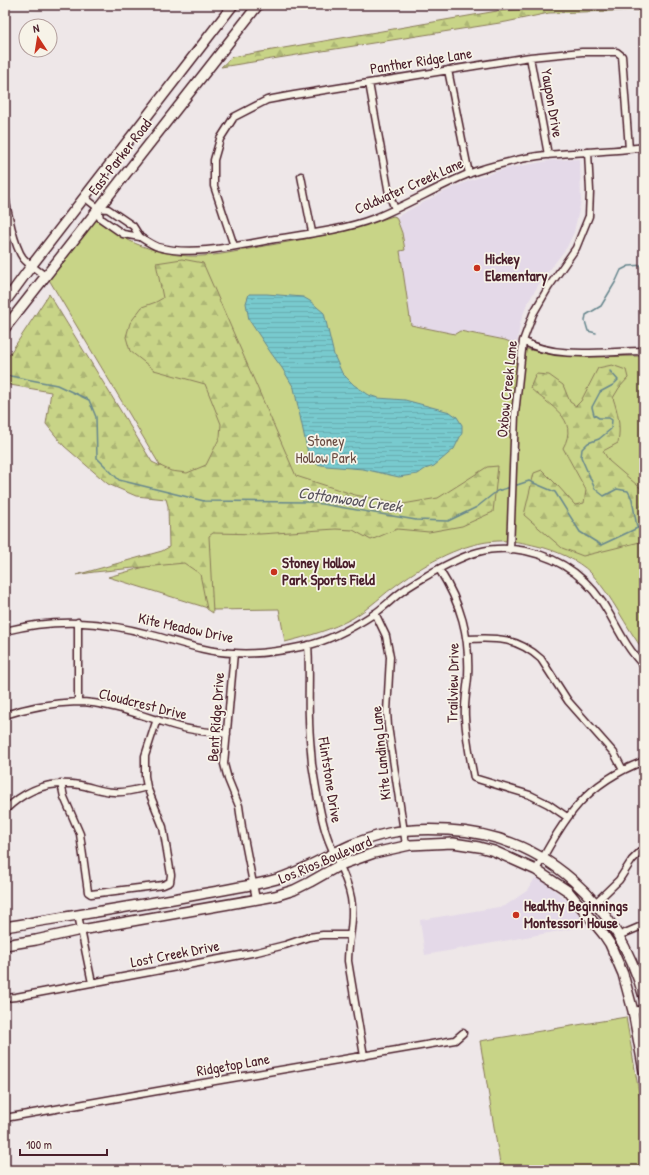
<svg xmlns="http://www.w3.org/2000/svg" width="649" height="1175" font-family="'Patrick Hand',sans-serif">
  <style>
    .built { fill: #e4d9e8 }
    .green { fill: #c8d487; stroke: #897a59 }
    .forest { fill: url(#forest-firs); stroke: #897a59 }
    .water { fill: url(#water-rules); stroke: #66868d }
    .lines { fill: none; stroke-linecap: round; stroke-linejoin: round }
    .stream { stroke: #66868d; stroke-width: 1.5 }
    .minor-casing { stroke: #4a1f2b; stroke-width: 9 }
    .secondary-casing { stroke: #4a1f2b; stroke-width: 12 }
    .minor { stroke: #f7f3e8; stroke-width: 6 }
    .secondary { stroke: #f7f3e8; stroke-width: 9 }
    .poi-dot { fill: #c8321e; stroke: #f7f3e8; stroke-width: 1.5 }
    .labels { text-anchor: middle; stroke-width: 3.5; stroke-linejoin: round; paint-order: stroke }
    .street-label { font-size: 15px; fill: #4a1f2b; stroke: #f7f3e8 }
    .poi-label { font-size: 15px; font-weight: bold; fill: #4a1f2b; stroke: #f7f3e8; text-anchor: start }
    .park-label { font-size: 15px; fill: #6a4c42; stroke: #f7f3e8 }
    .water-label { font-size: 16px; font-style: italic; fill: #58525c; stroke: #f7f3e8 }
  </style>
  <defs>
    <pattern id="forest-firs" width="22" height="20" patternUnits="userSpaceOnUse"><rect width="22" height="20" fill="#c8d487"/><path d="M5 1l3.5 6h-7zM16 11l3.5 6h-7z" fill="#adb675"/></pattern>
    <pattern id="water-rules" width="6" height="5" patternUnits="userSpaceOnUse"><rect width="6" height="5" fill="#78cace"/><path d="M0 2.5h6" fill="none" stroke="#69adb1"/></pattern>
  </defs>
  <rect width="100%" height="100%" fill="#eee7e8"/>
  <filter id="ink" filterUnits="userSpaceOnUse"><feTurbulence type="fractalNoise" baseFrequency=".025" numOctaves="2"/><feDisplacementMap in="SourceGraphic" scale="8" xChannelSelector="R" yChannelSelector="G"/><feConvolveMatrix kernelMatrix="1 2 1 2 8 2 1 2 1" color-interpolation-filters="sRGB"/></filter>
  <g filter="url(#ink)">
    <path class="built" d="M578,159L580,160L581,201L574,232L567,247L539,284L527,304L520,323L517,344L505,340L460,331L456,334L411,325L400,251L405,250L402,233L396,217L439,194L468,181L504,169L553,160Z
      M535,878L546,883L566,900L588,926L425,955L420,920L505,906L528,890Z"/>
    <path class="green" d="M393,216L396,217L402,233L405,250L400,251L411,325L455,334L460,331L505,340L530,350L560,355L586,357L644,356V651C625,626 613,597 591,573C578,560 555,550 537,546C525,543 511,540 498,541C464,542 426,563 399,583C383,594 370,608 353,618C331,630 309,636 285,642L279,609L214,610L108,577L210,549L48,278L95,218C104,225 113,232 123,237C139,247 160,252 178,255C205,259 233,252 259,247C306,239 348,232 393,216Z
      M626,1017L644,1122V1170H501L480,1041Z"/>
    <path class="forest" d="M579,5H644V10L549,13L506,22L221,67L232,57L497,11Z
      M182,259L203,263L296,476L355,495L403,504L438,498L487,467L498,466L493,512L462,526L429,532L397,529L371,540L353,530L336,529L260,534L213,533L209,536L213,613L207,609L200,574L184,563L94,572L76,575L162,551L169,547L168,506L166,499L136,496L108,484L64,446L46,424L51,392L10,385L5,382V361L49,294L152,462L171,471L187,473L206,465L220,437L221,424L205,384L154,370L130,351L126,337L130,323L142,307L156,302L163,298L156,263Z
      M612,365L626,370L628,378L619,388L613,398C618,413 621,426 618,443L603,451L609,461L644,491V541L583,556L562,548L524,515L534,473L542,470L558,486L575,505L584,503L586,490L563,448C580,418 549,406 530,388L536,374L549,375L563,385L570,402L576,406L581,401L598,368Z"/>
    <path class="water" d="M249,294H267L303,297L310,301L324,313L334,355L342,373L354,385L369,395L378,398L405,400L450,412L457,417L462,425V433L454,449L434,466L425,469L418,474L399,477L363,469L326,466L317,464L309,458L294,388L282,368L271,353L249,320L246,303Z"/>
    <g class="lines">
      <path class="stream" d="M596,333L588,331L585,321L586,315L601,306L616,281L621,270L629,266L644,265
        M610,371L618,380L613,385L600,392L592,407L594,415L599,418H609L612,420L611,429L599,439L588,443L582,449L581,457L595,489L604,496L617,489L628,491L632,499L637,527
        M5,375L57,385L89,400L96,417L97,458L119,480L204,501L310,502L416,520L448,521L477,507L497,491L511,487
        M514,486L529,481L555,492L580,532L601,545L644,525"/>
      <defs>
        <path id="minor" d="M530,57L548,155
          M448,70L469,174
          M369,83L389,194L395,209
          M301,176L312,232
          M5,195C7,210 14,246 23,258C29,265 38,270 45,276
          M84,197L98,208L108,209L133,226L140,237L123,234L100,218L98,208
          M140,237C145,240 152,245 158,247C193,257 240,245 275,239C308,234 344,230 375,218C407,205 437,187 468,174C481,169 496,165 509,162C553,150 599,154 644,147
          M234,246L214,186V160L220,139L234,117L267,100L294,95L530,57L582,52H617L622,56L629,149
          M523,341C556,360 607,351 644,351
          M510,550L515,414L523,341L533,314L548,288L576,248L589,216L590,191L588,152
          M439,569C461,604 470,635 468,677C467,690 464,703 465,717C466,737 470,758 474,778L530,795L548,804L567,817
          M375,613L386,636L390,657L387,712L388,726L406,845
          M5,631C56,618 102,621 152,635C179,642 205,652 233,653C257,655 282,651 305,646C329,641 354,627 374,614C383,608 391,600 400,593C410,585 422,579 433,572C466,554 488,544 526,551C564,559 592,582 610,615C620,633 629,651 644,666
          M467,639C497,637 518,638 541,659L568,701L614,753L623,770
          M308,645C310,670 308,694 309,718C309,733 311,749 312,764C316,787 319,813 327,836C334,857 347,875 351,898C355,919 348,940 348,961L364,1056
          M234,653L224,764L228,779L239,806L242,827L256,899
          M78,702V622
          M5,715C29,707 52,703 77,702C110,702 145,717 176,726C192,731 210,732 227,734
          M61,783L64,797L80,834L88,892L91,894L163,885L170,882L171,875L163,827L147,787L145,776V756L157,719
          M5,810C26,789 51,780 80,785C91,787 103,792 114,792C125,793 136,790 147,787
          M536,870C566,816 584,784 644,761
          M586,912L619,880L632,860L644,848
          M78,915L92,983
          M618,936L644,925
          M5,998L16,997L257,952L285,945L309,937L323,935H350
          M633,1011L644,1009
          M5,1118L180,1087L455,1040L463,1033"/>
        <path id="secondary" d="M5,302L32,265L233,5
          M5,328L258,5
          M5,927C70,916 136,906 201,894C226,889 253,886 277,879C303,871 326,856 351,845C363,840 376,836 389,833C408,829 428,829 448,830C546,835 618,904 644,997
          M5,945L36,940L81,930L275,896L294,890L310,882L340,865L374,853L410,845L453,843L479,847L494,851L536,870L568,891L604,935L610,944L623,974L633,1011L644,1071"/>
      </defs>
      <use href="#minor" class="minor-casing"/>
      <use href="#secondary" class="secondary-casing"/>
      <use href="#minor" class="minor"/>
      <use href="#secondary" class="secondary"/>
    </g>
  </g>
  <g class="poi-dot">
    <circle cx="477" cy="268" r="4"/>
    <circle cx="274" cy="572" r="4"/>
    <circle cx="516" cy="915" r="4"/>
  </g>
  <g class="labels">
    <g class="street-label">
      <text transform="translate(421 61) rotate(-9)" y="5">Panther Ridge Lane</text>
      <text transform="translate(552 103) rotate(80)" y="5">Yaupon Drive</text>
      <text transform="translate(120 157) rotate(-52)" y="5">East Parker Road</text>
      <text transform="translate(409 186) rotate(-24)" y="5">Coldwater Creek Lane</text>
      <text transform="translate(507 389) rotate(-84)" y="5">Oxbow Creek Lane</text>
      <text transform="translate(186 628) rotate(12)" y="5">Kite Meadow Drive</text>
      <text transform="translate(453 683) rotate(-89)" y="5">Trailview Drive</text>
      <text transform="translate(143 704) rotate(14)" y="5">Cloudcrest Drive</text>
      <text transform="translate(216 717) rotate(-86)" y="5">Bent Ridge Drive</text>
      <text transform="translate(381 753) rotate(-96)" y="5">Kite Landing Lane</text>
      <text transform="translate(330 780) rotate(81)" y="5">Flintstone Drive</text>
      <text transform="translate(325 860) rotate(-23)" y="5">Los Rios Boulevard</text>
      <text transform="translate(175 954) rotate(-11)" y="5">Lost Creek Drive</text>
      <text transform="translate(233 1065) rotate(-10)" y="5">Ridgetop Lane</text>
    </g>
    <g class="poi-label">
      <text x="485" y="264">Hickey<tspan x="485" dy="17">Elementary</tspan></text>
      <text x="282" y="568">Stoney Hollow<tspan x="282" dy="17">Park Sports Field</tspan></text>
      <text x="524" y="911">Healthy Beginnings<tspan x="524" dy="17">Montessori House</tspan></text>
    </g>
    <g class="park-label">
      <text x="326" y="446">Stoney<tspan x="326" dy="17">Hollow Park</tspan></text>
    </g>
    <g class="water-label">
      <text transform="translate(350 499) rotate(8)" y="6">Cottonwood Creek</text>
    </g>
  </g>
  <rect width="649" height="1175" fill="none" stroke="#f7f3e8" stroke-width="20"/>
  <rect x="10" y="10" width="629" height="1155" fill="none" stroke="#4a1f2b" stroke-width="1.5" filter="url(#ink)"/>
  <g transform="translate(38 38) rotate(348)"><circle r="19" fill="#f7f3e8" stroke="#b29e9c"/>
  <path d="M0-3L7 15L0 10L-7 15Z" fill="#c8321e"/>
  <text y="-6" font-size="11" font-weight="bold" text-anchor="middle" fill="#4a1f2b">N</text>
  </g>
  <path d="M20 1149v6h87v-6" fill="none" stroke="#4a1f2b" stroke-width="2"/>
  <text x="26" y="1149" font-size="12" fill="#4a1f2b" stroke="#f7f3e8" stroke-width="3" paint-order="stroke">100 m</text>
</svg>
